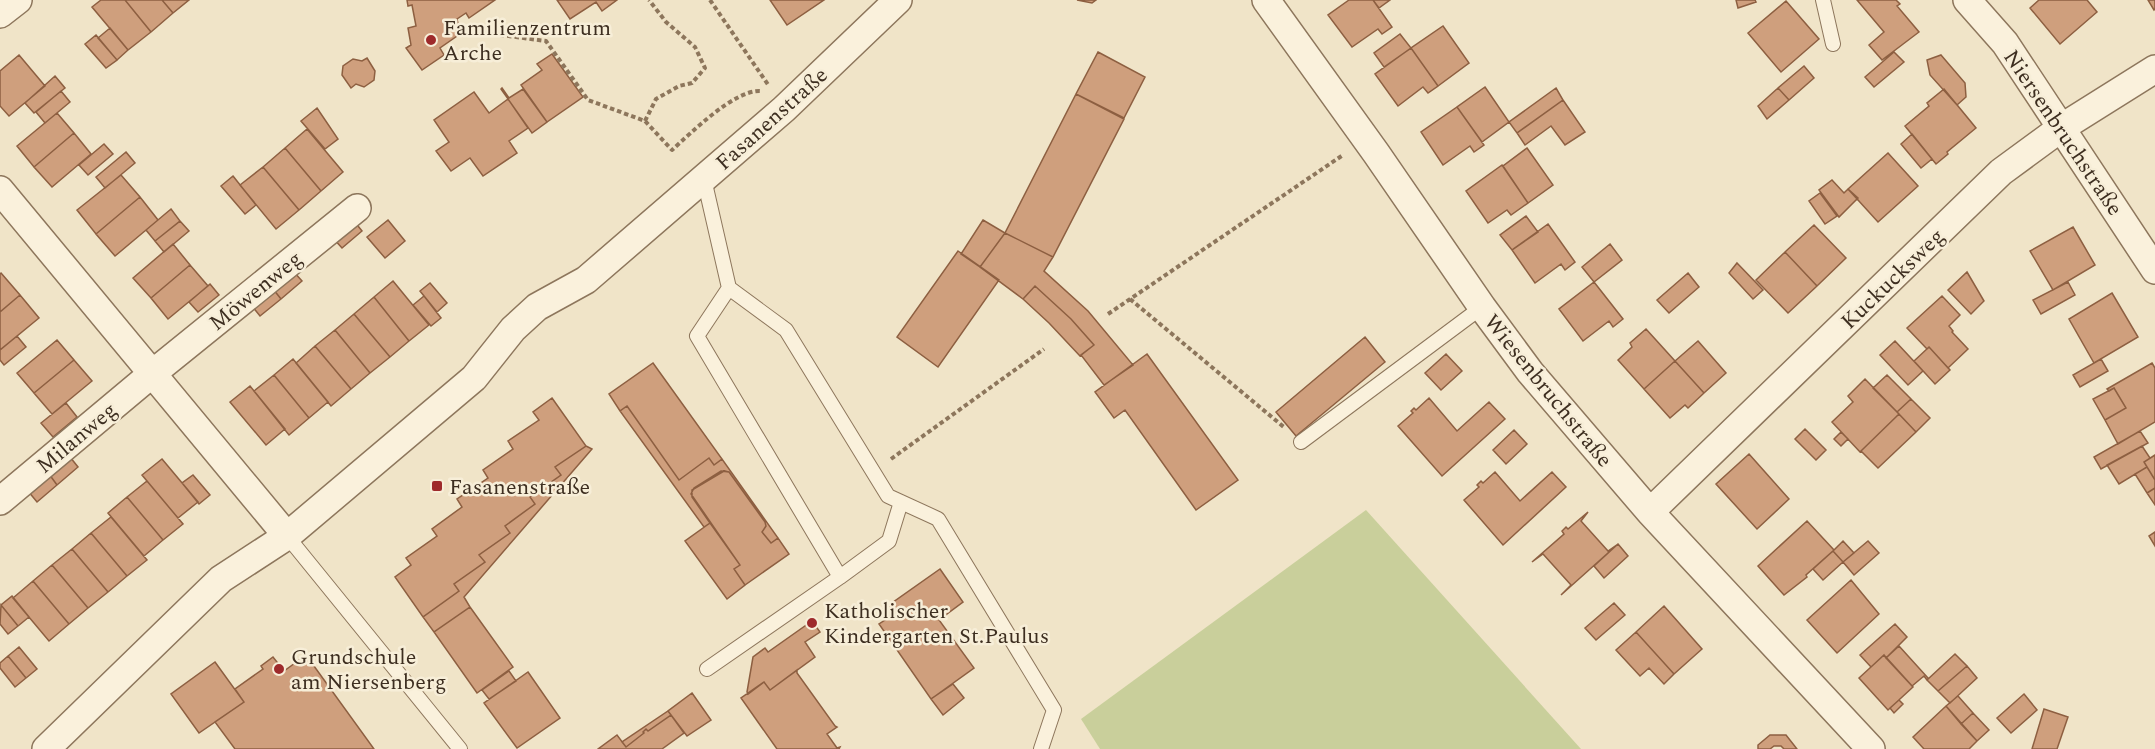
<svg xmlns="http://www.w3.org/2000/svg" width="2155" height="749" font-family="Spectral,serif">
  <style>
    .green { fill: #c9cf9b }
    .building { fill: #cf9f7d; stroke: #8d5f41; stroke-width: 1.5 }
    .lines { fill: none; stroke-linecap: round; stroke-linejoin: round }
    .lane-casing { stroke: #8d765c; stroke-width: 16 }
    .street-casing { stroke: #8d765c; stroke-width: 30 }
    .path { stroke: #8d765c; stroke-width: 4; stroke-dasharray: 4.5 3; stroke-linecap: butt }
    .lane { stroke: #faf1dc; stroke-width: 14 }
    .street { stroke: #faf1dc; stroke-width: 27 }
    .poi-dot { fill: #9e2a2b; stroke: #f7eed8; stroke-width: 2 }
    .labels { text-anchor: middle; stroke-width: 5; stroke-linejoin: round; paint-order: stroke }
    .poi-label { font-size: 22px; fill: #3d2e20; stroke: #f7eed8; text-anchor: start }
    .street-label { font-size: 22px; fill: #3d2e20; stroke: #f7eed8 }
  </style>
  <rect width="100%" height="100%" fill="#f0e4c8"/>
  <path class="green" d="M1366,510L1581,749H1100L1081,719Z"/>
  <path class="building" d="M101,0H125L151,32L128,50L92,7Z
    M125,0H162L173,13L151,32Z
    M162,0H189L173,13Z
    M407,0H495L469,18L466,13L457,19L460,34L440,48L444,55L422,70L406,48L411,45L408,28L416,26L412,5L408,6Z
    M557,0H617L602,11L596,2L570,19Z
    M770,0H824L787,25Z
    M1077,0H1096L1092,3Z
    M1349,0H1373L1392,27L1382,34L1378,29L1352,47L1328,15Z
    M1373,0H1390L1379,8Z
    M1736,0H1755L1756,2L1738,8Z
    M1857,0H1896L1900,4L1897,6L1919,32L1882,60L1869,45L1884,32Z
    M2039,0H2087L2097,12L2060,44L2030,8Z
    M2148,0H2155V9L2154,10Z
    M1786,1L1819,39L1781,72L1748,33Z
    M1443,26L1469,63L1438,86L1411,48Z
    M110,28L128,50L117,60L98,38Z
    M1400,34L1411,48L1384,67L1374,53Z
    M96,35L117,60L106,68L85,44Z
    M1411,48L1438,86L1428,93L1423,87L1398,106L1375,74Z
    M1098,52L1145,77L1124,118L1076,94Z
    M1894,52L1904,62L1874,87L1865,77Z
    M552,54L583,97L547,122L521,85L542,70L537,64Z
    M19,55L45,86L9,116L0,106V71Z
    M1941,55L1965,83L1966,97L1957,105L1930,75L1927,60Z
    M367,58L375,71L374,80L364,87L356,84L351,88L342,75L343,66L353,59L362,61Z
    M1804,66L1814,78L1789,100L1778,88Z
    M55,76L65,88L34,113L25,103Z
    M1485,87L1509,122L1482,142L1457,107Z
    M502,88L509,98L523,89L547,122L532,133L501,89Z
    M1556,88L1563,100L1517,133L1509,122Z
    M1778,88L1789,100L1767,119L1758,106Z
    M1944,89L1976,128L1947,152L1948,154L1936,164L1905,126L1929,106L1927,103Z
    M61,91L70,102L45,123L36,112Z
    M474,92L489,113L508,99L528,128L509,141L517,153L483,176L470,158L451,171L436,151L449,142L434,120Z
    M1076,94L1124,119L1053,257L1005,233Z
    M1563,100L1585,132L1565,145L1551,126L1525,145L1517,133Z
    M1457,107L1484,145L1474,152L1470,146L1443,165L1421,132Z
    M317,108L338,139L325,149L301,121Z
    M57,113L74,133L34,167L17,146Z
    M307,129L343,172L321,191L285,148Z
    M74,133L91,154L52,187L34,167Z
    M1912,134L1932,159L1921,168L1901,144Z
    M104,144L113,154L88,175L79,165Z
    M285,148L321,191L299,210L263,167Z
    M1527,148L1553,185L1528,203L1503,166Z
    M126,152L135,163L105,188L96,177Z
    M1888,153L1918,186L1878,222L1848,189Z
    M1502,165L1528,203L1511,215L1507,210L1488,223L1466,191Z
    M263,167L299,210L276,229L240,185Z
    M121,175L140,197L96,234L77,210Z
    M233,176L256,205L245,214L221,186Z
    M1832,180L1844,193L1848,189L1858,198L1839,217L1819,190Z
    M1820,193L1837,216L1825,224L1809,201Z
    M140,197L158,220L115,256L96,234Z
    M171,209L180,221L155,241L146,230Z
    M1526,216L1538,232L1512,250L1500,235Z
    M388,220L405,241L385,258L367,237Z
    M983,220L1005,233L980,267L961,254Z
    M180,221L189,231L164,252L155,241Z
    M354,221L362,231L342,248L333,238Z
    M1548,224L1575,262L1565,270L1561,264L1535,283L1512,250Z
    M1814,225L1846,258L1817,286L1785,252Z
    M2073,227L2095,265L2053,290L2030,251Z
    M1005,233L1053,257L1044,271L1088,311L1133,365L1104,385L1081,355L1094,345L1071,319L1035,286L1023,299L980,267Z
    M173,244L190,265L151,298L133,278Z
    M1610,244L1622,260L1594,282L1582,267Z
    M958,251L999,280L938,367L897,337Z
    M1785,252L1817,286L1788,313L1756,280Z
    M1737,263L1763,290L1753,299L1729,273Z
    M190,265L208,286L168,319L151,298Z
    M293,271L302,281L281,299L273,289Z
    M1967,272L1984,301L1971,314L1948,290Z
    M1,273L20,295L0,312V274Z
    M1688,273L1699,287L1669,313L1657,300Z
    M393,281L429,325L409,341L374,297Z
    M1594,282L1623,319L1613,327L1609,321L1583,341L1559,309Z
    M2068,282L2075,295L2041,314L2033,300Z
    M430,283L447,303L437,312L420,291Z
    M210,284L219,295L198,312L189,302Z
    M1035,286L1071,319L1094,345L1080,356L1049,323L1023,299Z
    M273,289L281,299L260,316L252,306Z
    M2112,293L2138,337L2094,363L2069,319Z
    M20,295L39,318L0,350V312Z
    M424,296L441,318L431,326L413,305Z
    M1942,296L1960,315L1949,326L1953,331L1952,332L1968,349L1948,368L1929,347L1927,349L1907,328Z
    M374,297L409,341L390,357L354,314Z
    M354,314L390,357L370,373L335,330Z
    M1646,329L1675,361L1644,389L1618,360L1632,347L1630,343Z
    M335,330L370,373L351,389L315,346Z
    M17,336L26,347L4,365L0,360V350Z
    M1365,337L1385,362L1296,436L1276,412Z
    M57,340L74,360L34,393L17,373Z
    M1698,341L1726,373L1704,393L1675,361Z
    M1895,341L1923,371L1908,385L1880,355Z
    M315,346L351,389L331,406L296,363Z
    M1929,347L1950,370L1935,384L1914,361Z
    M1147,354L1238,480L1196,510L1125,410L1114,418L1095,392Z
    M1446,354L1462,371L1441,390L1425,373Z
    M293,359L328,402L309,418L274,375Z
    M2101,359L2108,371L2080,387L2073,375Z
    M74,360L92,381L52,414L34,393Z
    M1675,361L1704,393L1688,408L1685,405L1670,418L1644,389Z
    M653,363L722,459L714,465L709,458L679,480L627,406L620,411L609,394Z
    M2152,363L2155,368V422L2118,444L2105,420L2126,408L2114,388L2109,391L2107,389Z
    M274,375L309,418L289,435L254,391Z
    M1887,375L1911,399L1897,412L1873,388Z
    M1865,379L1899,414L1860,452L1832,422L1853,402L1848,396Z
    M250,386L285,429L266,445L230,402Z
    M2114,388L2126,408L2105,420L2093,399Z
    M552,398L586,446L555,467L561,475L530,497L535,504L505,526L510,533L479,555L485,562L454,584L459,591L423,617L395,577L411,565L406,558L437,536L432,529L462,507L457,499L488,478L483,470L513,449L508,441L539,420L533,412Z
    M1429,398L1457,431L1489,402L1505,419L1442,476L1398,426L1413,413L1411,411L1414,408L1416,410Z
    M1911,399L1930,418L1916,432L1897,412Z
    M66,403L77,417L53,437L41,423Z
    M627,406L679,480L709,458L714,465L722,459L778,538L771,543L762,532L766,526L765,522L729,472L724,471L692,490V497L710,523L704,527L620,411Z
    M1899,414L1916,432L1878,468L1861,451Z
    M1805,429L1826,450L1816,460L1795,439Z
    M1514,430L1527,444L1506,464L1493,450Z
    M2140,431L2148,443L2101,469L2094,457Z
    M1841,432L1848,439L1841,446L1834,439Z
    M586,446L592,449L464,597L470,607L434,632L423,617L459,591L454,584L485,562L479,555L510,533L505,526L535,504L530,497L561,475L555,467Z
    M2142,446L2150,458L2144,462L2147,467L2119,484L2107,465Z
    M1749,454L1789,499L1757,529L1716,484Z
    M2155,455V480L2144,462Z
    M70,457L78,467L57,485L49,474Z
    M162,459L198,502L178,518L142,475Z
    M2147,467L2155,480V488L2147,493L2135,474Z
    M721,471L729,472L765,522L766,526L762,532L771,543L778,538L789,554L745,585L734,569L740,565L691,494L694,488Z
    M1495,472L1520,501L1552,472L1566,487L1503,545L1464,500L1479,487L1477,485L1481,481L1483,483Z
    M49,474L57,485L37,502L28,491Z
    M193,475L210,495L199,504L182,483Z
    M147,481L183,524L163,540L127,497Z
    M2155,488V505L2147,493Z
    M127,497L163,540L144,556L108,513Z
    M1588,512L1581,521L1608,551L1618,544L1561,595L1571,585L1543,554L1532,562L1564,534L1562,531L1566,527L1568,529Z
    M111,517L147,560L127,576L91,533Z
    M1807,521L1834,550L1806,575L1807,577L1784,595L1758,566Z
    M710,523L740,565L734,569L745,585L727,599L685,541Z
    M2155,532V546L2149,536Z
    M91,533L127,576L108,592L72,549Z
    M1843,541L1854,553L1843,562L1833,551Z
    M1868,541L1879,553L1854,575L1843,562Z
    M1618,544L1628,556L1604,578L1594,566Z
    M72,549L108,592L88,608L52,565Z
    M1833,551L1843,562L1823,580L1813,569Z
    M52,565L88,608L69,624L33,581Z
    M940,569L963,602L939,620L974,668L931,699L879,624L888,618L882,610Z
    M1851,580L1879,614L1837,653L1807,620Z
    M33,581L69,624L49,641L13,598Z
    M12,596L29,617L18,626L1,605Z
    M1614,603L1625,615L1596,640L1585,628Z
    M1,605L18,626L8,634L0,624Z
    M1664,606L1702,649L1674,674L1636,632Z
    M470,607L513,667L477,693L434,632Z
    M812,621L820,632L805,642L815,657L770,690L764,682L748,694L747,692L753,657L765,648L768,652Z
    M1895,624L1907,637L1886,658L1884,655L1871,667L1860,655Z
    M1636,632L1674,674L1664,684L1649,668L1640,676L1616,650Z
    M1899,646L1928,678V679L1927,680L1924,676L1912,686L1886,658Z
    M19,647L37,669L26,678L8,656Z
    M1955,654L1967,666L1938,691L1927,680Z
    M306,655L374,749H235L215,722L244,702L235,689L263,669L261,666L273,657L284,671Z
    M1884,655L1913,687L1888,710L1859,678Z
    M8,656L26,678L15,687L0,668V663Z
    M215,662L244,702L199,733L171,694Z
    M1967,666L1977,678L1950,703L1938,691Z
    M797,670V673L835,726L837,727L827,734L837,748L840,747L839,749H777L741,698L764,682L770,690Z
    M509,671L516,681L489,699L482,690Z
    M528,672L560,718L517,748L484,703Z
    M953,684L964,698L943,715L931,699Z
    M692,693L711,720L687,736L668,711Z
    M2024,694L2037,710L2011,733L1997,718Z
    M1958,696L1973,713L1961,724L1946,706Z
    M1899,700L1903,704L1894,713L1890,708Z
    M1946,706L1977,741L1969,749H1924L1913,737Z
    M2044,709L2068,717L2057,749H2032Z
    M668,711L671,715L648,731L646,729L643,732L644,733L626,747L622,742Z
    M1973,713L1989,730L1977,741L1961,724Z
    M671,715L684,733L662,749H598L617,735L626,747L644,733L643,732L646,729L648,731Z
    M1770,735H1786L1797,749H1784L1781,746H1774L1770,749H1758V745Z"/>
  <g class="lines">
    <defs>
      <path id="lane" d="M1823,0L1833,44
        M704,179L729,288L697,336L840,577L707,669
        M729,288L786,330L888,496L938,519L1054,710L1041,749
        M1301,442L1482,307
        M287,536L460,749
        M840,577L889,541L901,502"/>
      <path id="street" d="M1266,0L1376,153L1482,307L1530,372L1650,512L1871,749
        M1967,0L2005,43L2155,270
        M0,14L18,0
        M0,190L287,536
        M0,501L153,373L357,208
        M1650,512L2001,172L2061,128L2155,69
        M46,749L221,579L287,536L474,378L513,329L537,307L586,280L784,109L898,0"/>
    </defs>
    <use href="#lane" class="lane-casing"/>
    <use href="#street" class="street-casing"/>
    <path class="path" d="M710,0L769,86
      M470,31L546,41L588,100L645,121L672,150C691,133 734,90 760,91
      M645,121L656,99L679,86L692,83L705,68L695,47L666,22L649,0
      M1130,299L1285,428
      M1108,314L1343,155
      M891,459L1044,349"/>
    <use href="#lane" class="lane"/>
    <use href="#street" class="street"/>
  </g>
  <g class="poi-dot">
    <circle cx="431" cy="40" r="6"/>
    <rect x="431" y="480" width="12" height="12" rx="3"/>
    <circle cx="812" cy="623" r="6"/>
    <circle cx="279" cy="669" r="6"/>
  </g>
  <g class="labels">
    <g class="poi-label">
      <text x="443" y="35">Familienzentrum<tspan x="443" dy="25">Arche</tspan></text>
      <text x="449" y="494">Fasanenstraße</text>
      <text x="824" y="618">Katholischer<tspan x="824" dy="25">Kindergarten St.Paulus</tspan></text>
      <text x="291" y="664">Grundschule<tspan x="291" dy="25">am Niersenberg</tspan></text>
    </g>
    <g class="street-label">
      <text transform="translate(771 118) rotate(-42)" y="8">Fasanenstraße</text>
      <text transform="translate(2064 132) rotate(56)" y="8">Niersenbruchstraße</text>
      <text transform="translate(1892 278) rotate(-44)" y="8">Kuckucksweg</text>
      <text transform="translate(255 290) rotate(-39)" y="8">Möwenweg</text>
      <text transform="translate(1549 390) rotate(51)" y="8">Wiesenbruchstraße</text>
      <text transform="translate(76 437) rotate(-40)" y="8">Milanweg</text>
    </g>
  </g>
</svg>
